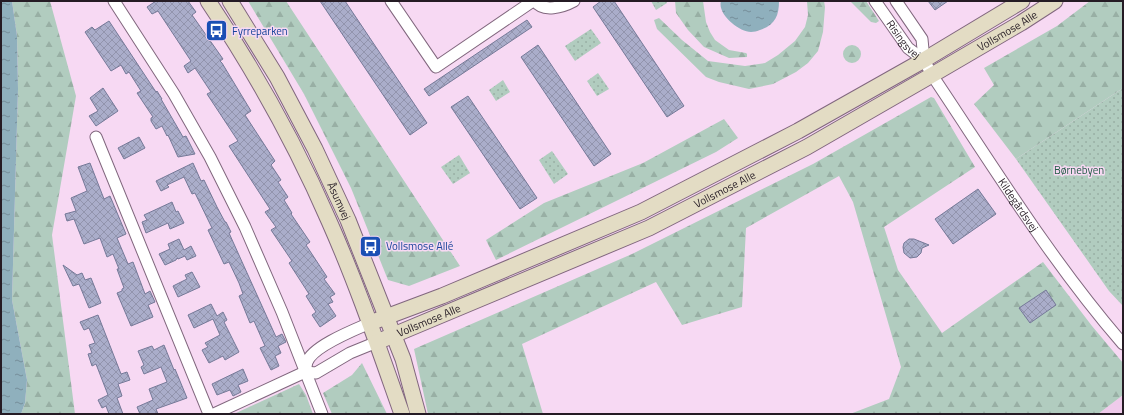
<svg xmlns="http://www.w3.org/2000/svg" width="1124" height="415" font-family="'Titillium Web',sans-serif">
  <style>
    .built { fill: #efcbeb }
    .grass { fill: url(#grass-dots) }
    .forest { fill: url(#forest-firs) }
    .water { fill: url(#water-ripples) }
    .building { fill: url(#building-cross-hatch); stroke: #757998 }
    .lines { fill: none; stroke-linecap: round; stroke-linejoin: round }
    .street-casing { stroke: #81677e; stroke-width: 13 }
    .secondary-casing { stroke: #81677e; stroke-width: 17 }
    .street { stroke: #fff; stroke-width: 11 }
    .secondary { stroke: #e3dcc4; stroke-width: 15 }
    .labels { text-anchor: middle; stroke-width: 3; stroke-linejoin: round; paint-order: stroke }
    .transit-label { font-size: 11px; fill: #164399; stroke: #f7d9f3; text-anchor: start }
    .street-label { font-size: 11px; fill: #251b24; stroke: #f7d9f3 }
    .park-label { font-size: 11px; fill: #235d47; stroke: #f7d9f3 }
  </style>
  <defs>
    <pattern id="grass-dots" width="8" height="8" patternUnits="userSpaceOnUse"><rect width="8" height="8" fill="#b1ccbf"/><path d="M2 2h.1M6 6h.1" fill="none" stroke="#98afa4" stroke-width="1.8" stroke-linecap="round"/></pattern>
    <pattern id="forest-firs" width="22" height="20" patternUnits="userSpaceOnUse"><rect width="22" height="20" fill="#b1ccbf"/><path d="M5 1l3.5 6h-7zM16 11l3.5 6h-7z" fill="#98afa4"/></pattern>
    <pattern id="water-ripples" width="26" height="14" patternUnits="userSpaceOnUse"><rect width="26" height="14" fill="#8fb0bd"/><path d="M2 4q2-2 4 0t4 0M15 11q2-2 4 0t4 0" fill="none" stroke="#758e99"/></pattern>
    <pattern id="building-cross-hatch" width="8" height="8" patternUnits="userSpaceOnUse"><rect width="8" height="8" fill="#aaadca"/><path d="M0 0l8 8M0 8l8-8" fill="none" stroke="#9294ad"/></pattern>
  </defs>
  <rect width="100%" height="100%" fill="#f7d9f3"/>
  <path class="built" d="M1123,395V414H1098Z"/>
  <path class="grass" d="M651,1H666L667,3L656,10Z
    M591,29L601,43L575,61L565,46Z
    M598,73L609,89L597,96L587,81Z
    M503,80L510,92L496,101L489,90Z
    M1123,88V306L1109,291L1016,159Z
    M552,151L568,174L554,184L539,160Z
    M459,155L470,173L453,184L441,167Z"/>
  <path class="forest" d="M12,1H50L76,96L52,235L75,414H21L25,403L27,380L12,300L18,89L17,36Z
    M248,1H286L460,266L409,286L388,280L351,188L304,94Z
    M675,1H703L706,22L710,32L715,40L729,50L746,53L747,54V57L729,58L704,47L688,30L676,13Z
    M807,1H824L825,7L823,32L818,51L808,63L796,72L773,84L749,89L719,82L706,77L657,29L654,20L659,18L682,40L708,61L745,66L765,63L778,55L795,41L805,27L808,15Z
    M850,1H866L879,21L876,23L871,22Z
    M1090,1H1123V88L1016,159L974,104L994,85L984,68L1057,26Z
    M843 54a9 9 0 1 1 18 0a9 9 0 1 1-18 0Z
    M931,97L934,98L975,167L884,227L898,270L942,333L1043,262L1092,326L1123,363V395L1098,414H850L889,399L901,367L853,202L839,176L746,228L742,307L682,325L656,282L522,344L543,414H428L414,349L632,254L813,164Z
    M724,119L738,138L716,152L496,260L486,240L544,203L643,163Z
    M362,363L387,414H332L323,393L352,375Z
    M299,384L306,395L313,414H234Z"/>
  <path class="water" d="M1,1H12L17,36L18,89L12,300L27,380L25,403L21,414H1Z
    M721,1H779C779,16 775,25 760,30C757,31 754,32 751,32C739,32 717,14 721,1Z"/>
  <path class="building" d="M156,1H188L196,12L192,15L223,59L220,61L222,63L251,111L245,115L275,161L271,165L281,180L278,182L288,197L284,200L292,213L291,214L310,242L306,245L327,277L324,279L335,294L330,297L333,302L328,304L336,316L320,327L312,315L316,312L306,296L309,294L289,263L292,261L271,230L276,227L265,212L270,209L229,146L238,141L207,94L211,92L195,68L188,73L184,66L191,61L158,11L152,14L147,7Z
    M320,1H345L427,123L410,135Z
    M601,1H614L684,106L667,117L593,7Z
    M928,1H948L935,10Z
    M527,20L532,27L429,96L424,89Z
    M109,21L156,92L157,91L162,99H161L183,137L186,136L195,154L178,157L168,135L167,136L162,126L156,129L151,121V118L153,117L137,93L141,91L129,72L126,74L121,65L111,71L85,32L92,27L95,30Z
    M538,45L611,154L594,166L521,57Z
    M103,88L118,111L96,126L89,116L98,111L90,98Z
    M468,96L537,198L520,209L451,107Z
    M139,137L145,148L124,159L118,148Z
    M90,163L104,199L110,196L126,234L117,238L128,264L133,262L145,294L150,291L155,302L148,305L153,317L131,326L117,293L122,291V289L124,288L117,269H119L113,254L107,257L100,238L84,244L74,219L67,221L65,214L76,211L71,198L87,191L78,167Z
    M193,163L201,181L204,180L217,207L225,222H226L231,232L229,233L276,337L282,334L286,342L278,346L281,353L275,356L279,366L271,370L260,348L265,346L254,321L250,323L239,296L243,294L239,283L229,262L224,264L208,230L212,228L195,193L192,194L184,177L167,185L169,187L161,191L156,181Z
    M978,189L996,214L953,244L935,219Z
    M172,202L176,212L178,211L184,223L170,229L168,223L146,233L142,222L147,220L144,215Z
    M179,239L184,250L191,246L196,256L187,260L185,256L178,259L177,258L176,260L165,265L159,254L170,249L168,244Z
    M909,239H914L929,245L922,248L921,253L917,257L910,258L904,253L903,247L904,243Z
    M63,265L77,275L82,273L85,280L91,278L101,303L89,308L79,284L73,286Z
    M192,272L200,287L178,297L173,286L187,279L185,275Z
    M1046,290L1056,305L1030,323L1019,308Z
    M211,304L217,316L223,312L227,320L224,322L239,352L225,360L223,356L209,363L202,350L208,347L205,343L220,335L213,319L194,328L188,315Z
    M98,315L121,374L127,372L130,380L118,384L122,396L117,398L123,414H109L106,406L102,408L98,400L108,395L96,364L92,366L88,354L92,353L89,345L95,343L89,328L84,330L80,322Z
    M164,345L174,370L175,369L187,398L156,409L158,414H140L137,407L153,400L149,389L167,382L161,367L144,374L141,367L144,365L138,351L152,346L154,350Z
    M243,369L248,381L238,385L241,392L233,396L230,390L217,395L212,384Z"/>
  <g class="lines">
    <defs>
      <g id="street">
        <path d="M114,1L174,94L210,157L245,227L282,312L322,414"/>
        <path d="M391,1L436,67L533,1"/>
        <path d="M535,1C543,13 563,7 574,1"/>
        <path id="s1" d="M875,1L908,48L924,60"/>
        <path id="s2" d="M896,1L922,39L924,60L932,75C993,166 1051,261 1123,344"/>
        <path d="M96,137L209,414"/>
        <path d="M305,372C306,369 306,365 307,362C313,346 354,330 370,323"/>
        <path d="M214,414L305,372L316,373L350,353L377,342"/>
      </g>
      <g id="secondary">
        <path d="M208,1C255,71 296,145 329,221C357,284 379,349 402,414"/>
        <path id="s3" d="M230,1L277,77L315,149L348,220L403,359L418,414"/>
        <path d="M370,323L442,296L641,212L798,131L924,60L1022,1"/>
        <path id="s4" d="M377,342L649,228L807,147L932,75L1021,23L1055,1"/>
      </g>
    </defs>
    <use href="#street" class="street-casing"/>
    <use href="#secondary" class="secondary-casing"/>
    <use href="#street" class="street"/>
    <use href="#secondary" class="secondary"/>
  </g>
  <defs>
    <symbol id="bus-square" viewBox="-11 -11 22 22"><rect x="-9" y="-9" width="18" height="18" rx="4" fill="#1a4fb4" stroke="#f7d9f3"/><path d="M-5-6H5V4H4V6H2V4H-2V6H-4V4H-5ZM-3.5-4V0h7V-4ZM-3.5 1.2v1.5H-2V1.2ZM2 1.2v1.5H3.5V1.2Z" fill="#fff"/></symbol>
  </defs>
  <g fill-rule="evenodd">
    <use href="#bus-square" x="204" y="18" width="25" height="25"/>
    <use href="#bus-square" x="358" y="234" width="25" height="25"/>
  </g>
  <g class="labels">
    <g class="transit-label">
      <text x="232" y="35">Fyrreparken</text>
      <text x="386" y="250">Vollsmose Allé</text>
    </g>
    <g class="street-label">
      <text dy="4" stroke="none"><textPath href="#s4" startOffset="704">Vollsmose Alle</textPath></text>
      <text dy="4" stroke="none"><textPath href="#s1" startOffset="48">Risingsvej</textPath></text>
      <text dy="4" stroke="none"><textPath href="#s4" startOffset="380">Vollsmose Alle</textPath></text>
      <text dy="4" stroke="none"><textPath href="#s3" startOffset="228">Åsumvej</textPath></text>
      <text dy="4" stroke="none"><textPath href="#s2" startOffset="240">Kildegårdsvej</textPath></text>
      <text dy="4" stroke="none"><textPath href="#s4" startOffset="56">Vollsmose Alle</textPath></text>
    </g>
    <g class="park-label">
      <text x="1079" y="174">Børnebyen</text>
    </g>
  </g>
  <rect width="1124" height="415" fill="none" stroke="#251b24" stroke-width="4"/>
</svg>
